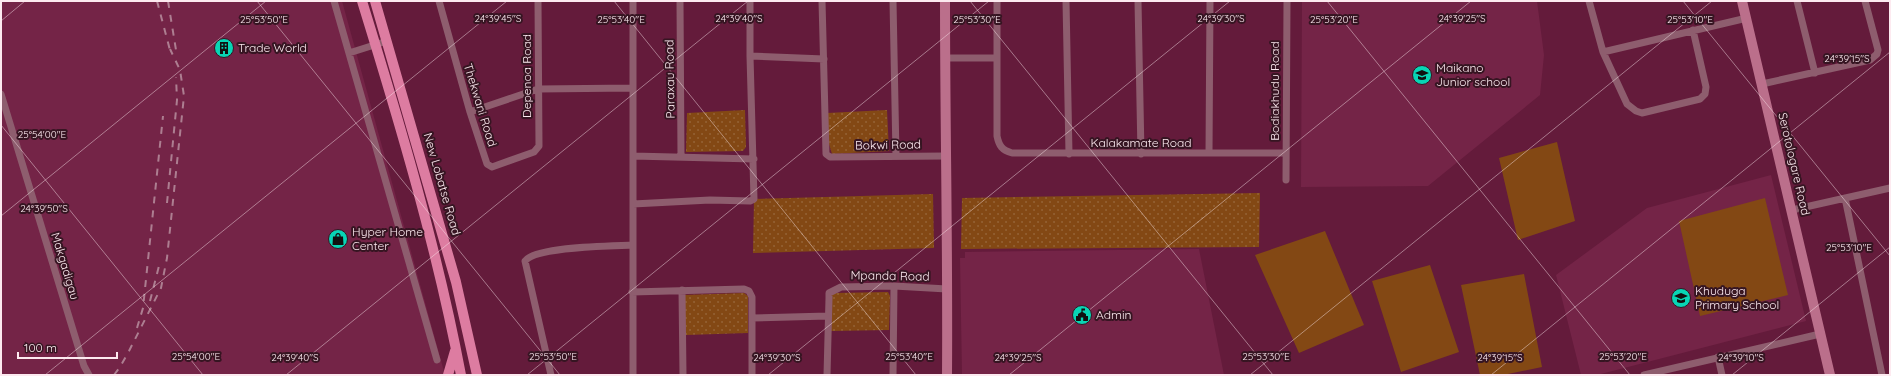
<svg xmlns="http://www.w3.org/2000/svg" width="1891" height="376" font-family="Quicksand,sans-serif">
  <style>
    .built { fill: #742447 }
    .park { fill: url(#park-dots) }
    .garden { fill: #834814 }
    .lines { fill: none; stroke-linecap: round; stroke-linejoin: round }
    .street { stroke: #8e5d6e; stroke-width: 7 }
    .secondary { stroke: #bb6f8b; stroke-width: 10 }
    .primary { stroke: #dd7ca1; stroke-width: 10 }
    .rail { stroke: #ad7e91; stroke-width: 2; stroke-dasharray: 7 7; stroke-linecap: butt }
    .ticks { fill: none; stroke: #fdeaf0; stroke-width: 1; stroke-opacity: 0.45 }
    .labels { text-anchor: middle; stroke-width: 4; stroke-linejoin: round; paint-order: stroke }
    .poi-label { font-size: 12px; fill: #fdeaf0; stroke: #361522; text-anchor: start }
    .street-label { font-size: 12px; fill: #fdeaf0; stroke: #361522 }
    .ticks-label { font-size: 10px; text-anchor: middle; fill: #fdeaf0; stroke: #361522; stroke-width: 4; stroke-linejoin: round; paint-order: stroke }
  </style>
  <defs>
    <pattern id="park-dots" width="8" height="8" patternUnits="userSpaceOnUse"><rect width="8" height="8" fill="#834814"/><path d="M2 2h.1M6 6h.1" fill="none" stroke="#956336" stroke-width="1.8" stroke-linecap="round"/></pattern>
  </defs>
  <rect width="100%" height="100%" fill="#641b3b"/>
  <path class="built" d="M1,1H342L445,375H1Z
    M1302,1H1537L1544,55L1540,95L1428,186L1301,187Z
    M1771,175L1806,321L1597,375H1581L1556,275L1647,208Z
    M1199,249L1224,375H962L960,258H965V252Z"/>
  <path class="park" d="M745,110L746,147L743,151L686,152L687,113Z
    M887,110L889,151L832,154L829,144L827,113Z
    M1260,193L1259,247L961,249L962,198Z
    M933,194L934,248L753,253L754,199Z
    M888,292L890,296L889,330L831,331L829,296L833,293Z
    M744,293L748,296V333L686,335L683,295Z"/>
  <path class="garden" d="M1557,142L1575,221L1518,240L1499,158Z
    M1765,198L1788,295L1700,316L1679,221Z
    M1325,231L1364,325L1299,353L1255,255Z
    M1430,265L1459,352L1401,372L1372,281Z
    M1524,274L1542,367L1503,375H1480L1461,285Z"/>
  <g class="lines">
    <path class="street" d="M334,1L437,360
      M439,1L470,112L487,164L492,167L534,152L539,146L538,1
      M633,1V375
      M680,1L681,156
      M822,1L826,154L830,157L945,156
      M893,1L896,156
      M997,1V136C999,146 1002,150 1012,153H1286
      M1066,1L1069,154
      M1138,1L1141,154
      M1589,1L1603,52L1627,104L1636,111L1642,113L1700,99L1705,94L1706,87L1693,30
      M1797,1L1815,73
      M1603,52L1747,18
      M349,53L387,41
      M750,56L824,59
      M945,58H996
      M1762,84L1870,60L1877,54L1878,50L1865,1
      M1,94L84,366L89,375
      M470,112L538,89L633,88
      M1209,153L1210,1
      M633,156L754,159
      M1286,180L1287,1
      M1845,198L1882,375
      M633,204L710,200L750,201L754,199L750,56V1
      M1792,210L1890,188
      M682,290L683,375
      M632,292L744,289L749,291L752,297V375
      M752,318L828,316
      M1718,357L1722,375
      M551,375L525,261C536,246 613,246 633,245
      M827,375L829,298V293L841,287L894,286L947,289
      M893,375L894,286
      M1644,375L1820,334"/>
    <path class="secondary" d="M945,1C945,126 948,250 947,375
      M1742,1L1830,375"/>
    <path class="primary" d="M362,1C400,124 437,248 461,375
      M375,1L456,282L477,375
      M448,375L455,351"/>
    <path class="rail" d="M157,1L171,54
      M168,1L176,50
      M167,203L177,100L176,77
      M150,301L160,262
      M137,328L143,308L163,116
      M114,375L120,367L129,351L161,288L167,258L184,96L180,70L170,49"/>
  </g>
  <path class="ticks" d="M257,1L560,375M614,1L916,375M970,1L1273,375M1327,1L1630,375M1683,1L1890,256M1,21L25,1M1,125L203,375M1,216L266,1M45,375L507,1M286,375L748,1M527,375L989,1M768,375L1230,1M1009,375L1471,1M1250,375L1712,1M1491,375L1890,52M1732,375L1890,247"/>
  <defs>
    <symbol id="building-disc" viewBox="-11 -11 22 22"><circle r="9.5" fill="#08d5b5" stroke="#361522"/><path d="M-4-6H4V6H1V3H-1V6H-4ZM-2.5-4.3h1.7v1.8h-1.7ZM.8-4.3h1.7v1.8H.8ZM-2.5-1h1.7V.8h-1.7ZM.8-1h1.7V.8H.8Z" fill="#111"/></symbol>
    <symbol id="school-disc" viewBox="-11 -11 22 22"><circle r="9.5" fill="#08d5b5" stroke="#361522"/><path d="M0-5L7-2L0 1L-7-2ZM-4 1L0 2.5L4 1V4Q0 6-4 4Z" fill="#111"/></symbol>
    <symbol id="shop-disc" viewBox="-11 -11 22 22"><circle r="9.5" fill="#08d5b5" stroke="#361522"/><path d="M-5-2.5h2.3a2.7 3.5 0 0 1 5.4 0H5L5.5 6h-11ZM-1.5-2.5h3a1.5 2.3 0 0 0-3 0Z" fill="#111"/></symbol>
    <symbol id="civic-disc" viewBox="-11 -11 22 22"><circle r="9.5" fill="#08d5b5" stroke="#361522"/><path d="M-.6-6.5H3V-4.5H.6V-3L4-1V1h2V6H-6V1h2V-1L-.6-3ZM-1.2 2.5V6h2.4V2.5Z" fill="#111"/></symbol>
  </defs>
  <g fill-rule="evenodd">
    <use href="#building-disc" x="213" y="37" width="22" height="22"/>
    <use href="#school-disc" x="1411" y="64" width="22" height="22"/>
    <use href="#shop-disc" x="327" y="228" width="22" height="22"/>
    <use href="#school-disc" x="1670" y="287" width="22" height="22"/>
    <use href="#civic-disc" x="1071" y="304" width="22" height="22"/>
  </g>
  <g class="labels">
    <g class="poi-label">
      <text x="238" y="52">Trade World</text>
      <text x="1436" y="72">Maikano<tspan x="1436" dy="14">Junior school</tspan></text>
      <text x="352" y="236">Hyper Home<tspan x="352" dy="14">Center</tspan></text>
      <text x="1695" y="295">Khuduga<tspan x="1695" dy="14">Primary School</tspan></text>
      <text x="1096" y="319">Admin</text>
    </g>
    <g class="street-label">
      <text transform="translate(527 76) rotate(-90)" y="4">Depenoa Road</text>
      <text transform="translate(670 79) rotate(-91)" y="4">Paraxau Road</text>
      <text transform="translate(1275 91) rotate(-90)" y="4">Bodiakhudu Road</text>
      <text transform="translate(480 105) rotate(73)" y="4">Thekwani Road</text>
      <text x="1141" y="147">Kalakamate Road</text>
      <text transform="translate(888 145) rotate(-1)" y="4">Bokwi Road</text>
      <text transform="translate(1794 164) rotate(77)" y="4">Serotologare Road</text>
      <text transform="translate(442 184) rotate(74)" y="4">New Lobatse Road</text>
      <text transform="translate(65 266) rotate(73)" y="4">Makgadigau</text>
      <text transform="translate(890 276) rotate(1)" y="4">Mpanda Road</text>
    </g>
  </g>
  <g class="ticks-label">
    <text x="498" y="22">24°39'45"S</text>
    <text x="739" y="22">24°39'40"S</text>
    <text x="1221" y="22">24°39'30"S</text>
    <text x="1462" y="22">24°39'25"S</text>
    <text x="264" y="23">25°53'50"E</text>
    <text x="621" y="23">25°53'40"E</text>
    <text x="1334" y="23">25°53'20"E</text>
    <text x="977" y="23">25°53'30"E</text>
    <text x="1690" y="23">25°53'10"E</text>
    <text x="1847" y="62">24°39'15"S</text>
    <text x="42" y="138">25°54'00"E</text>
    <text x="44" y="212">24°39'50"S</text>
    <text x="1849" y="251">25°53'10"E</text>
    <text x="196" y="360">25°54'00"E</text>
    <text x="553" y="360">25°53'50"E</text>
    <text x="909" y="360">25°53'40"E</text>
    <text x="1266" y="360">25°53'30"E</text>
    <text x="1623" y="360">25°53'20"E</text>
    <text x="295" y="361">24°39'40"S</text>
    <text x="777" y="361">24°39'30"S</text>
    <text x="1018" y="361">24°39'25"S</text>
    <text x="1500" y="361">24°39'15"S</text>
    <text x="1741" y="361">24°39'10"S</text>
  </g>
  <rect width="1891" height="376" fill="none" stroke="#fdeaf0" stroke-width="4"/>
  <path d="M18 352v6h99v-6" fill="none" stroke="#fdeaf0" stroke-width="2"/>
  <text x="24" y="352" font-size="12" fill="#fdeaf0" stroke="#361522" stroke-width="3" paint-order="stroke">100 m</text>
</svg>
